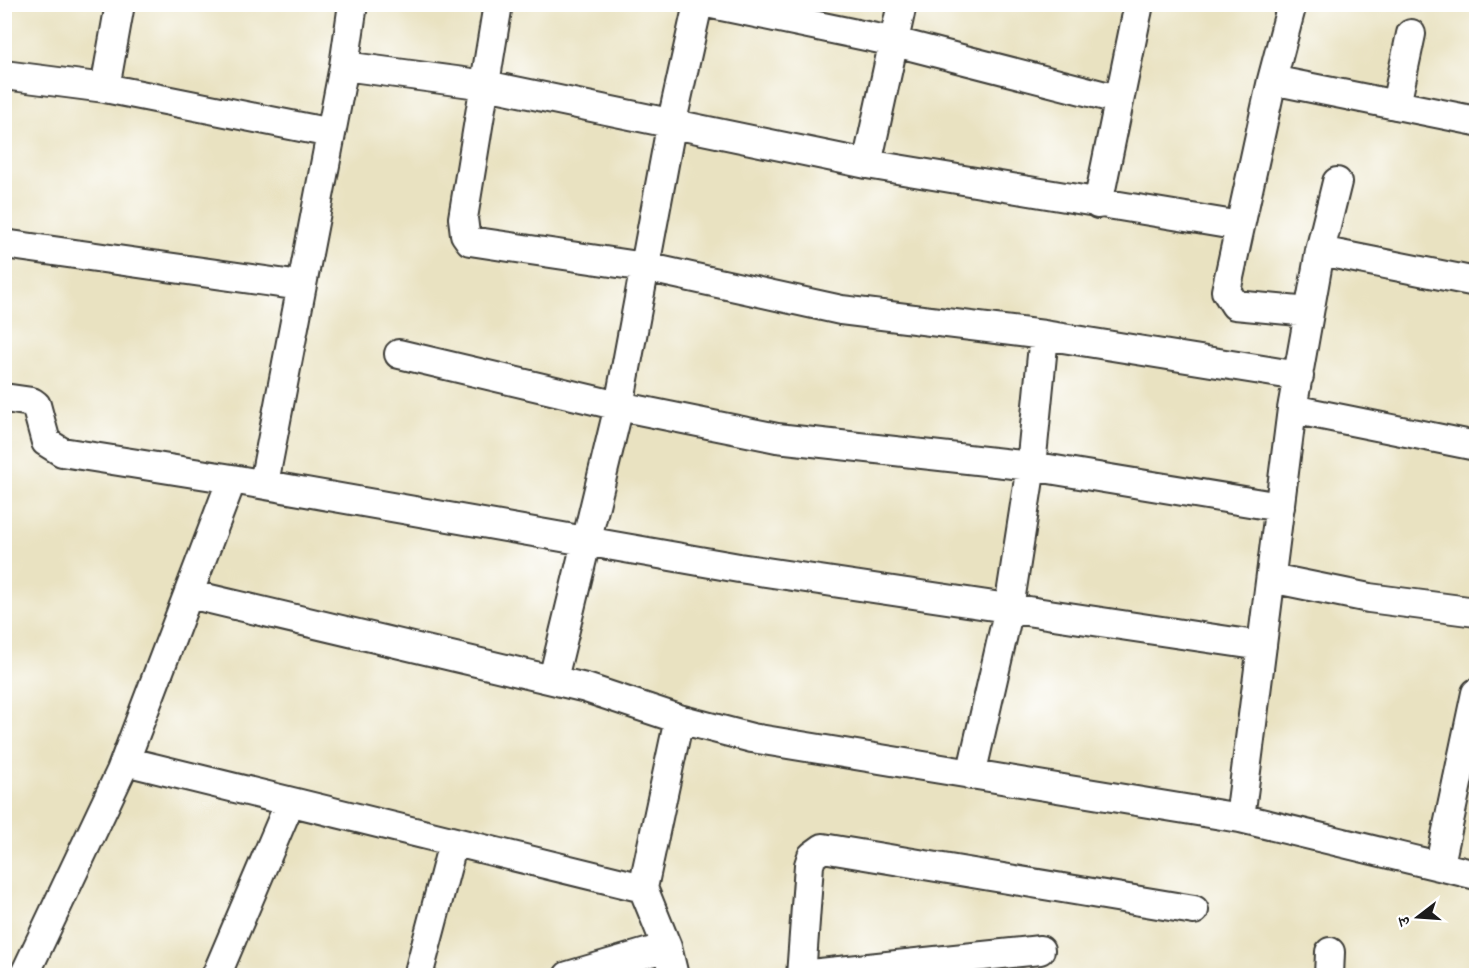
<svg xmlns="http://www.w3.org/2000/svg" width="1481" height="980" font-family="'Sorts Mill Goudy','Noto Serif Devanagari',serif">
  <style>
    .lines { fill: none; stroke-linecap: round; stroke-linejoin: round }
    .minor-casing { stroke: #3b3a35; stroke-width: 32 }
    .minor { stroke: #fff; stroke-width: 28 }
  </style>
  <rect width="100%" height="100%" fill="#fff"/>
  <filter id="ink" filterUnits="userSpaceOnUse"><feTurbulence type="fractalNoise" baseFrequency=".0167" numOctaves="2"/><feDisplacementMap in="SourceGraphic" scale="12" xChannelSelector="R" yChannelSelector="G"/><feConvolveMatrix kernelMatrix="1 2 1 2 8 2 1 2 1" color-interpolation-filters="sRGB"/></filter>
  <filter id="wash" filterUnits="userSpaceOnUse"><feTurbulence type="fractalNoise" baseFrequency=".008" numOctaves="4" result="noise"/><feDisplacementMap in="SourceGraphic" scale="24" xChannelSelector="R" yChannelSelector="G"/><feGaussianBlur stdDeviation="1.35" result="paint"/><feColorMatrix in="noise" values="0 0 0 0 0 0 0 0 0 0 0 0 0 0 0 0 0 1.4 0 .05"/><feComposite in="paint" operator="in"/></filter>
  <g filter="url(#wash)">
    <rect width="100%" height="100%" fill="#e9e2c1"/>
  </g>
  <g filter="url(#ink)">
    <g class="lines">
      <defs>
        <path id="minor" d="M498,4L463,218L465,234L470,241L645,267L841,310L1044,335L1299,376
          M712,4L895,42L1117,99
          M1292,4L1272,80L1226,291L1235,305L1309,312
          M344,66L353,4
          M4,75L105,88L331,133
          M1272,80L1476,121
          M105,88L120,4
          M1396,105L1411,34
          M867,164L902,4
          M1337,182L1320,251L1476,282
          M1098,204L1139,4
          M4,244L301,286
          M399,354L619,406L777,438L1031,466L1280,507
          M4,398L32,402L36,405L46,442L62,452L232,479
          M1292,409L1476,446
          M264,483L344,66L486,85L867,164L1240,226
          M1271,578L1369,598L1476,612
          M189,594L586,688L679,719L752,738L1240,818L1476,875
          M553,679L619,406L672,121L698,4
          M125,761L643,888
          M971,775L1009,608L1031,466L1044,335
          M1240,818L1292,409L1320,251
          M1440,864L1476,693
          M667,947L643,888L679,719
          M801,975L1040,950
          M24,976L121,771L232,479L739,568L1262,646
          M216,976L290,802
          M418,976L453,843
          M568,976L667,947L674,976
          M801,976L809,865L812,856L823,848L1194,910
          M1329,976L1330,952"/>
      </defs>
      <use href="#minor" class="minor-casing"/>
      <use href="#minor" class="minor"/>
    </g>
  </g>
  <rect width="1481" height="980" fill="none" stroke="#fff" stroke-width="24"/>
  <g transform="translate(1418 917) rotate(253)" stroke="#ffffff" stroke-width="4.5" paint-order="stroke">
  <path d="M0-4.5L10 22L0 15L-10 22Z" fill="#1c1c1c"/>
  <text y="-9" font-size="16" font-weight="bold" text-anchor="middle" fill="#1c1c1c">उ</text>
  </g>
</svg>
